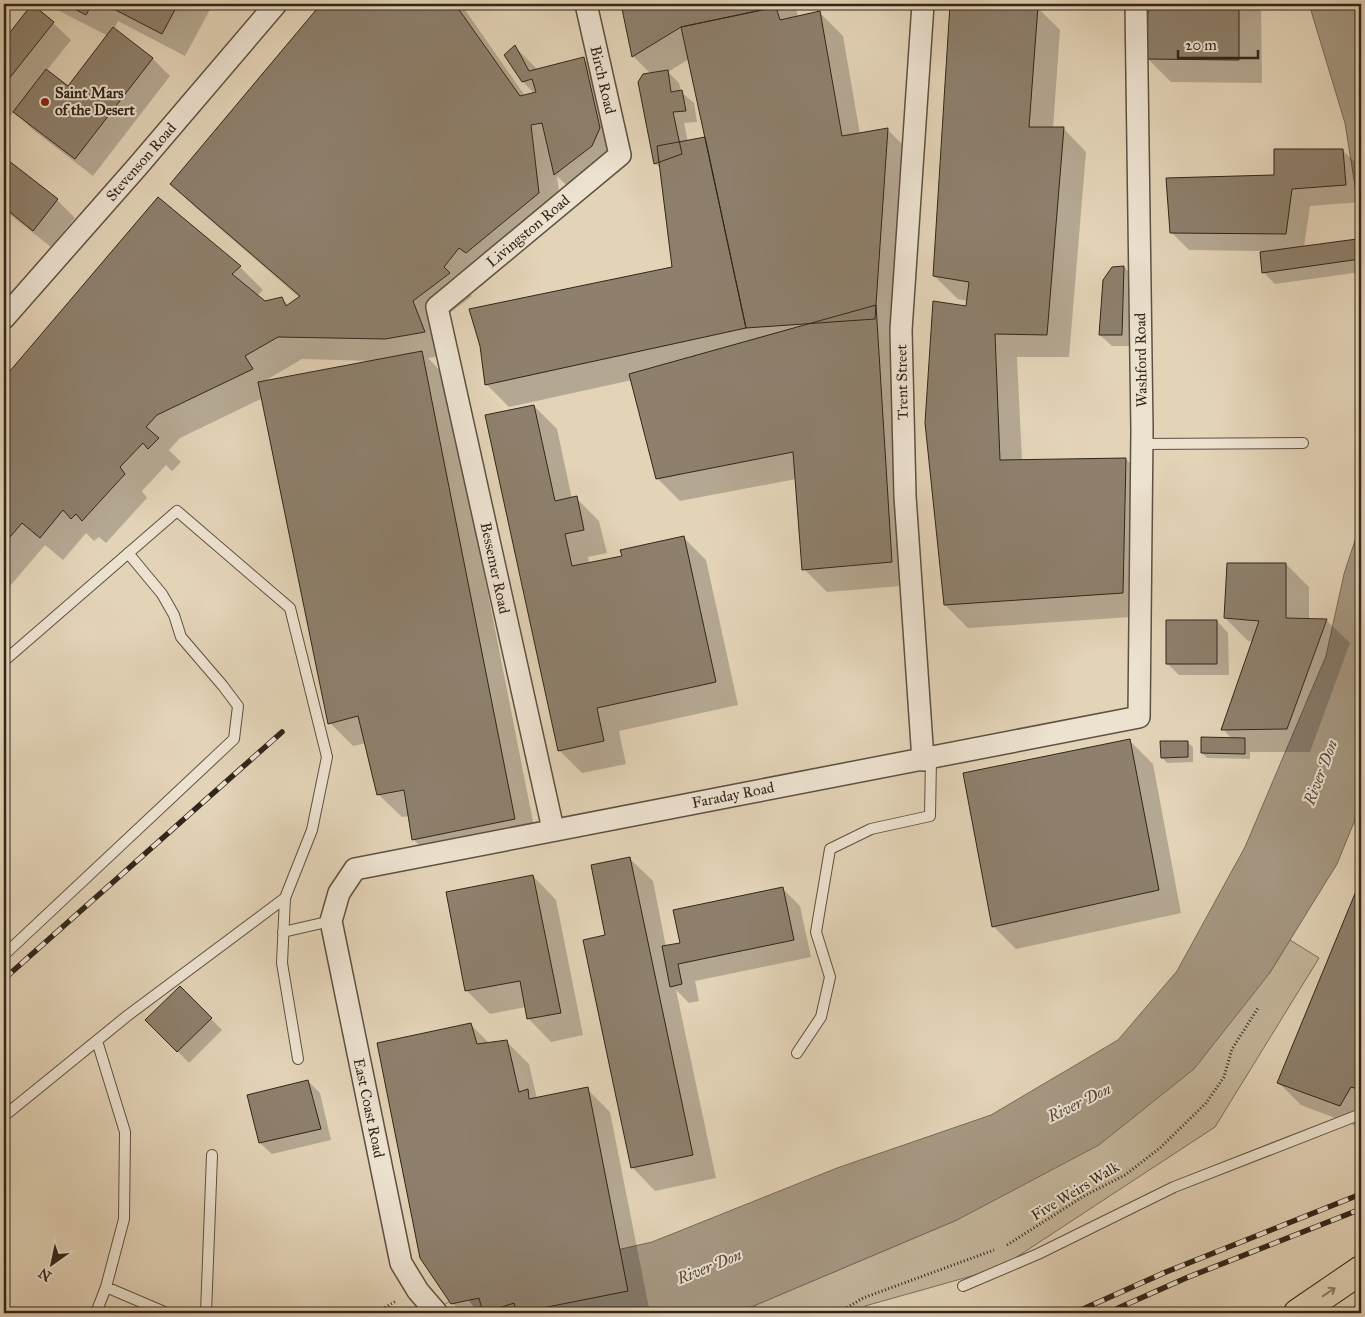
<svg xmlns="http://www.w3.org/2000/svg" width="1365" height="1317" font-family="'IM FELL Great Primer',serif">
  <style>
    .green { fill: #c5b69c; stroke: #7b6e5b }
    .water { fill: #a69882; stroke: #776a58 }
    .pier { fill: #e3d3b7 }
    .shadow { fill: #0003; fill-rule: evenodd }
    .building { fill: #8e806c; stroke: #31261a }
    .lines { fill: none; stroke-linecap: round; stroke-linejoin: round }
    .lane-casing { stroke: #5e5141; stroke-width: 12 }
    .street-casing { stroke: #5e5141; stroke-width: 24 }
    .primary-casing { stroke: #31261a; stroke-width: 30 }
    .path { stroke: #31261a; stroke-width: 3; stroke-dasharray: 1 2.5; stroke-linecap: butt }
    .lane { stroke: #ede2d0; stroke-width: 10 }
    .street { stroke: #ede2d0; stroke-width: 21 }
    .primary { stroke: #e3d3b7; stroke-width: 28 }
    .rail-casing { stroke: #31261a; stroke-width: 5.5 }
    .rail { stroke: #ede2d0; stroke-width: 4; stroke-dasharray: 11; stroke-linecap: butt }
    .oneway { stroke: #8a7c68 }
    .poi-dot { fill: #8f2418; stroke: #ede2d0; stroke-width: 2 }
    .labels { text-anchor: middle; stroke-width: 4; stroke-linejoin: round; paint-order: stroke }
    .street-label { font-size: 15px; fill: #31261a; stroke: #ede2d0 }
    .poi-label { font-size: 15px; font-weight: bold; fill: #31261a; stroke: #ede2d0; text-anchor: start }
    .water-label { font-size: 16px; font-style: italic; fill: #544839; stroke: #ede2d0 }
  </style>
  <rect width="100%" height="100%" fill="#e3d3b7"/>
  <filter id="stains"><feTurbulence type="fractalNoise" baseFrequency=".004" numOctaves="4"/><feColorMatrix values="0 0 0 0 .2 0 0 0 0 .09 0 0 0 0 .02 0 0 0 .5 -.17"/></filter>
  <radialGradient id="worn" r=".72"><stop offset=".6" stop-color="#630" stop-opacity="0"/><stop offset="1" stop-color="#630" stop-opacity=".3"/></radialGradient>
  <path class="green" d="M1290,940L1319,958L1215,1127L1000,1268L865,1306L868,1313H737L957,1220L1269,974Z"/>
  <path class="water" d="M1309,4H1361V224L1345,123Z
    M1361,522V805L1337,864L1269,974L1194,1069L1099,1145L957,1220L737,1313H428L498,1277L652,1242L837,1168L991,1115L1118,1040L1177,971L1245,847L1326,656L1344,574Z"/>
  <path class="pier" d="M464,1295L479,1313H428Z"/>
  <path class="shadow" d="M46,4H213L185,56L118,21L114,29L152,58L170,76L93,176L32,129L14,111L4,125V42L32,6L53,23L71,40L47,70L69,87L108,36Z
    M322,4H461L525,96L535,94L523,82L515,47L538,70L584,59L607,82L622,152L578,197L557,176L562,216L466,291L472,296L435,324L447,355L428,358L445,376L537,842L436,862L413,839L410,816L402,817L378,794L366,743L353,746L330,723L263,398L180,438L169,450L181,462L172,471L166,465L142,491L147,498L106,543L99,537L94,541L86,533L63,560L45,545L4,593V380L158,199L240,267L263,290L257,296L265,302L281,298L289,306L300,298L195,207L172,184ZM302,359L373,361L269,382L268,379Z
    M622,4H795L798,17L819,12L843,36L860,134L887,129L910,152L899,329L914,585L827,592L804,569L796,479L680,501L657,478L632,380L509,407L486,384L673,268L661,169L655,163L651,74L633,56ZM689,59L706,138L688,142L684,123L697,122L694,103L681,92L679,83L668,72Z
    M952,4H997L1037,7L1060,30L1053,128H1063L1086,152L1069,357H1017L1022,461L1126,459L1149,482L1146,616L968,628L945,605L968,301L958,299L934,276Z
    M1149,4H1261L1262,83L1171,82L1148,59Z
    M1342,150L1360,167L1361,202L1310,206L1304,247L1357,240L1361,245V272L1275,284L1263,272L1261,251L1189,250L1172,233Z
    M4,158L57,200L75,218L51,247L4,210Z
    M1124,267L1136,279L1133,346H1112L1100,335Z
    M534,406L557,429L572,499L576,498L599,521L607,553L588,557L589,564L623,557L683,537L706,560L738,705L619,731L626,764L582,773L559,750Z
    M1286,564L1309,587V620L1327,621L1350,643L1310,752H1250V759L1207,758L1202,753L1232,739L1223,729L1253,641H1248L1225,618Z
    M1217,621L1228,633L1229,675H1179L1167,663Z
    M1130,741L1153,764L1181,913L1016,949L993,926Z
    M1187,742L1193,747V762L1167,763L1162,757Z
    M629,858L653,881L666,947L681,944L783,889L800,906L811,957L695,981L699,1001L689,1003L676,990L716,1178L655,1191L632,1167L607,936Z
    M533,876L556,900L583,1035L551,1042L528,1018L526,1007L490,1014L467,991L447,893Z
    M1361,882V1128L1301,1105L1278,1082Z
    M180,987L222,1030L189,1063L147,1020Z
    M470,1024L489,1043L506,1041L529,1064L537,1099L587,1089L610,1112L650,1313H462L452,1303Z
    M308,1081L320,1093L331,1140L272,1154L260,1143L249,1096Z"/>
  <path class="building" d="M32,4L54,22L4,85V40Z
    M65,4H92L86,15Z
    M104,4H178L162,34Z
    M321,4H455L520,96L536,92L532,79L522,82L504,55L515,45L529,71L584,57L600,128L592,146L554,175L542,123L531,125L539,193L466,253L459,248L444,267L450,273L413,301L425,332L385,339L278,337L245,356L253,369L157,415L146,427L159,438L148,449L143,443L120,467L125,474L82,521L76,514L71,519L63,510L40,538L22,523L4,544V378L158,197L241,266L232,274L265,301L282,297L286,306L300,296L170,184Z
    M621,4H776V7L681,27L632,57Z
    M950,4H1011L1038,6L1029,127H1064L1047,335L995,334L1000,460L1126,458L1123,593L944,605L925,423L933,301L966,306L969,282L933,276Z
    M1148,4H1239V60L1147,59Z
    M776,7L780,20L820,11L842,136L888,128L875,319L746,328L681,27Z
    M113,27L153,58L75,159L13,112L46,69L68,86Z
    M668,70L671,92L682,90L686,111L673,112L682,154L654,164L638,82L643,74Z
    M705,137L746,328L485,385L480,346L469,309L672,267L657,146Z
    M1274,149H1343L1346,185L1292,189L1286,234L1170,233L1166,178L1274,175Z
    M4,157L58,199L33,231L4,207Z
    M1357,239L1360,259L1262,273L1260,252Z
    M1124,266L1122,335H1099L1103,280L1112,267Z
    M876,305L892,562L802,570L793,452L656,479L629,374Z
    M422,351L515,819L412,840L404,790L377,795L358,716L328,724L258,382Z
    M534,405L555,501L577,496L584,530L565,534L572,566L622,556L620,550L684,536L716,682L597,708L604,741L558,751L485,415Z
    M1227,563H1286V618L1327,619L1287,729L1221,730L1259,621L1224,618Z
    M1166,620H1217V664H1166Z
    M1201,737L1245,738V754L1201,753Z
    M1130,739L1159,890L992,927L963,773Z
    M1160,741H1188V757L1161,758Z
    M630,857L693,1155L631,1168L583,940L605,935L591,865Z
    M533,875L561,1013L527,1019L520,981L465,991L446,892Z
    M1361,879V1090L1351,1087L1340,1106L1277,1083Z
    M783,887L794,940L678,964L682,984L670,987L662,946L680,943L673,910Z
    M180,986L212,1018L177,1052L145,1020Z
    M471,1023L477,1044L507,1040L519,1092L528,1089L529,1099L588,1087L628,1291L517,1313L514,1303L483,1313L479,1298L451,1304L420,1258L377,1043Z
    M308,1080L321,1129L259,1143L247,1095Z"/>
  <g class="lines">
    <defs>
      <path id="lane" d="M1142,444L1303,443
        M4,661L177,511L290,608L327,757L312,830L285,898L282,963L298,1059
        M283,932L331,921
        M4,955L234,739L238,706L223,686L181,637L174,615L162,594L128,553
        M797,1053L821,1017L830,977L816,932L830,849L871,829L930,816L931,759
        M4,1116L127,1016L285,898
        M963,1286L1038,1254L1174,1187L1361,1114
        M106,1287L167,1313
        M96,1313L106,1287L124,1219L125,1132L97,1041
        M206,1313L212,1155"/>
      <path id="street" d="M923,4L901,330L905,496L923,760
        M4,318L137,167L276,4
        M553,829L437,307L620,155L586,4
        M437,1313L418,1291L401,1263L331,921L339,893L355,869C616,816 878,770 1139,717L1142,430L1136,4"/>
      <path id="primary" d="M1298,1313L1361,1270"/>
    </defs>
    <use href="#lane" class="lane-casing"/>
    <use href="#street" class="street-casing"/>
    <use href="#primary" class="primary-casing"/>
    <path class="path" d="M1007,1245L1084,1196L1125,1175L1160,1148L1206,1103L1224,1077L1232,1049L1258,1008
      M376,1313L396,1301
      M838,1313L863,1298L994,1250"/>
    <use href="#lane" class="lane"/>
    <use href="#street" class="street"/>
    <use href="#primary" class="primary"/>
    <defs>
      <path id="rail" d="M4,979L282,732
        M1074,1313L1166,1272L1361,1194
        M1107,1313L1186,1278L1361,1209"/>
    </defs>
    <use href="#rail" class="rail-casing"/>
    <use href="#rail" class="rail"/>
  </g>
  <defs><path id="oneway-shaft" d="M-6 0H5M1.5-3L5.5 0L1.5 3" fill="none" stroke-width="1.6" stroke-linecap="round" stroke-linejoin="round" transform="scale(1.25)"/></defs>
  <use class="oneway" href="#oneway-shaft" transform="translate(1329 1292) rotate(-34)"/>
  <circle class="poi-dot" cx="45" cy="102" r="5"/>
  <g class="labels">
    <g class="street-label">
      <text transform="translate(603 80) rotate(77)" y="5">Birch Road</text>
      <text transform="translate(141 162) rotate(-49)" y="5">Stevenson Road</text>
      <text transform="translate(528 231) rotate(-40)" y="5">Livingston Road</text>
      <text transform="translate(1141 360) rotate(-91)" y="5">Washford Road</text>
      <text transform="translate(902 382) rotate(-91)" y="5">Trent Street</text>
      <text transform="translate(495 568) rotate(78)" y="5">Bessemer Road</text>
      <text transform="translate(733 795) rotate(-11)" y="5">Faraday Road</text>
      <text transform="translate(369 1108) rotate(78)" y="5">East Coast Road</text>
      <text transform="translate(1075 1191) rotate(-31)" y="5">Five Weirs Walk</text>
    </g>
    <g class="poi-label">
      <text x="55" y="98">Saint Mars<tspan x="55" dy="17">of the Desert</tspan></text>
    </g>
    <g class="water-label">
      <text transform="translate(1320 772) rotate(-69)" y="6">River Don</text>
      <text transform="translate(1079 1102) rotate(-26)" y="6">River Don</text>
      <text transform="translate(709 1266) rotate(-22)" y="6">River Don</text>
    </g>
  </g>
  <rect width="1365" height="1317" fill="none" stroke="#e3d3b7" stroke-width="20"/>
  <rect x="5" y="5" width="1355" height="1307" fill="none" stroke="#31261a" stroke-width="2.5"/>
  <rect x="10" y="10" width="1345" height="1297" fill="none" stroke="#31261a"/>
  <g transform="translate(52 1264) rotate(213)" stroke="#ede2d0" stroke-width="4" paint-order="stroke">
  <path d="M0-4L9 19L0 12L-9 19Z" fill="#31261a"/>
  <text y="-8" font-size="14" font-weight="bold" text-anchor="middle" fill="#31261a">N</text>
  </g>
  <path d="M1178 50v8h80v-8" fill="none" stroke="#31261a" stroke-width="2.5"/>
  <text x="1185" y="50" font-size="15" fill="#31261a" stroke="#ede2d0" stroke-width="4" paint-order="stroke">20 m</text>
  <rect width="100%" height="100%" filter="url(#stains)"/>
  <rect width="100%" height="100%" fill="url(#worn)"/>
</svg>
